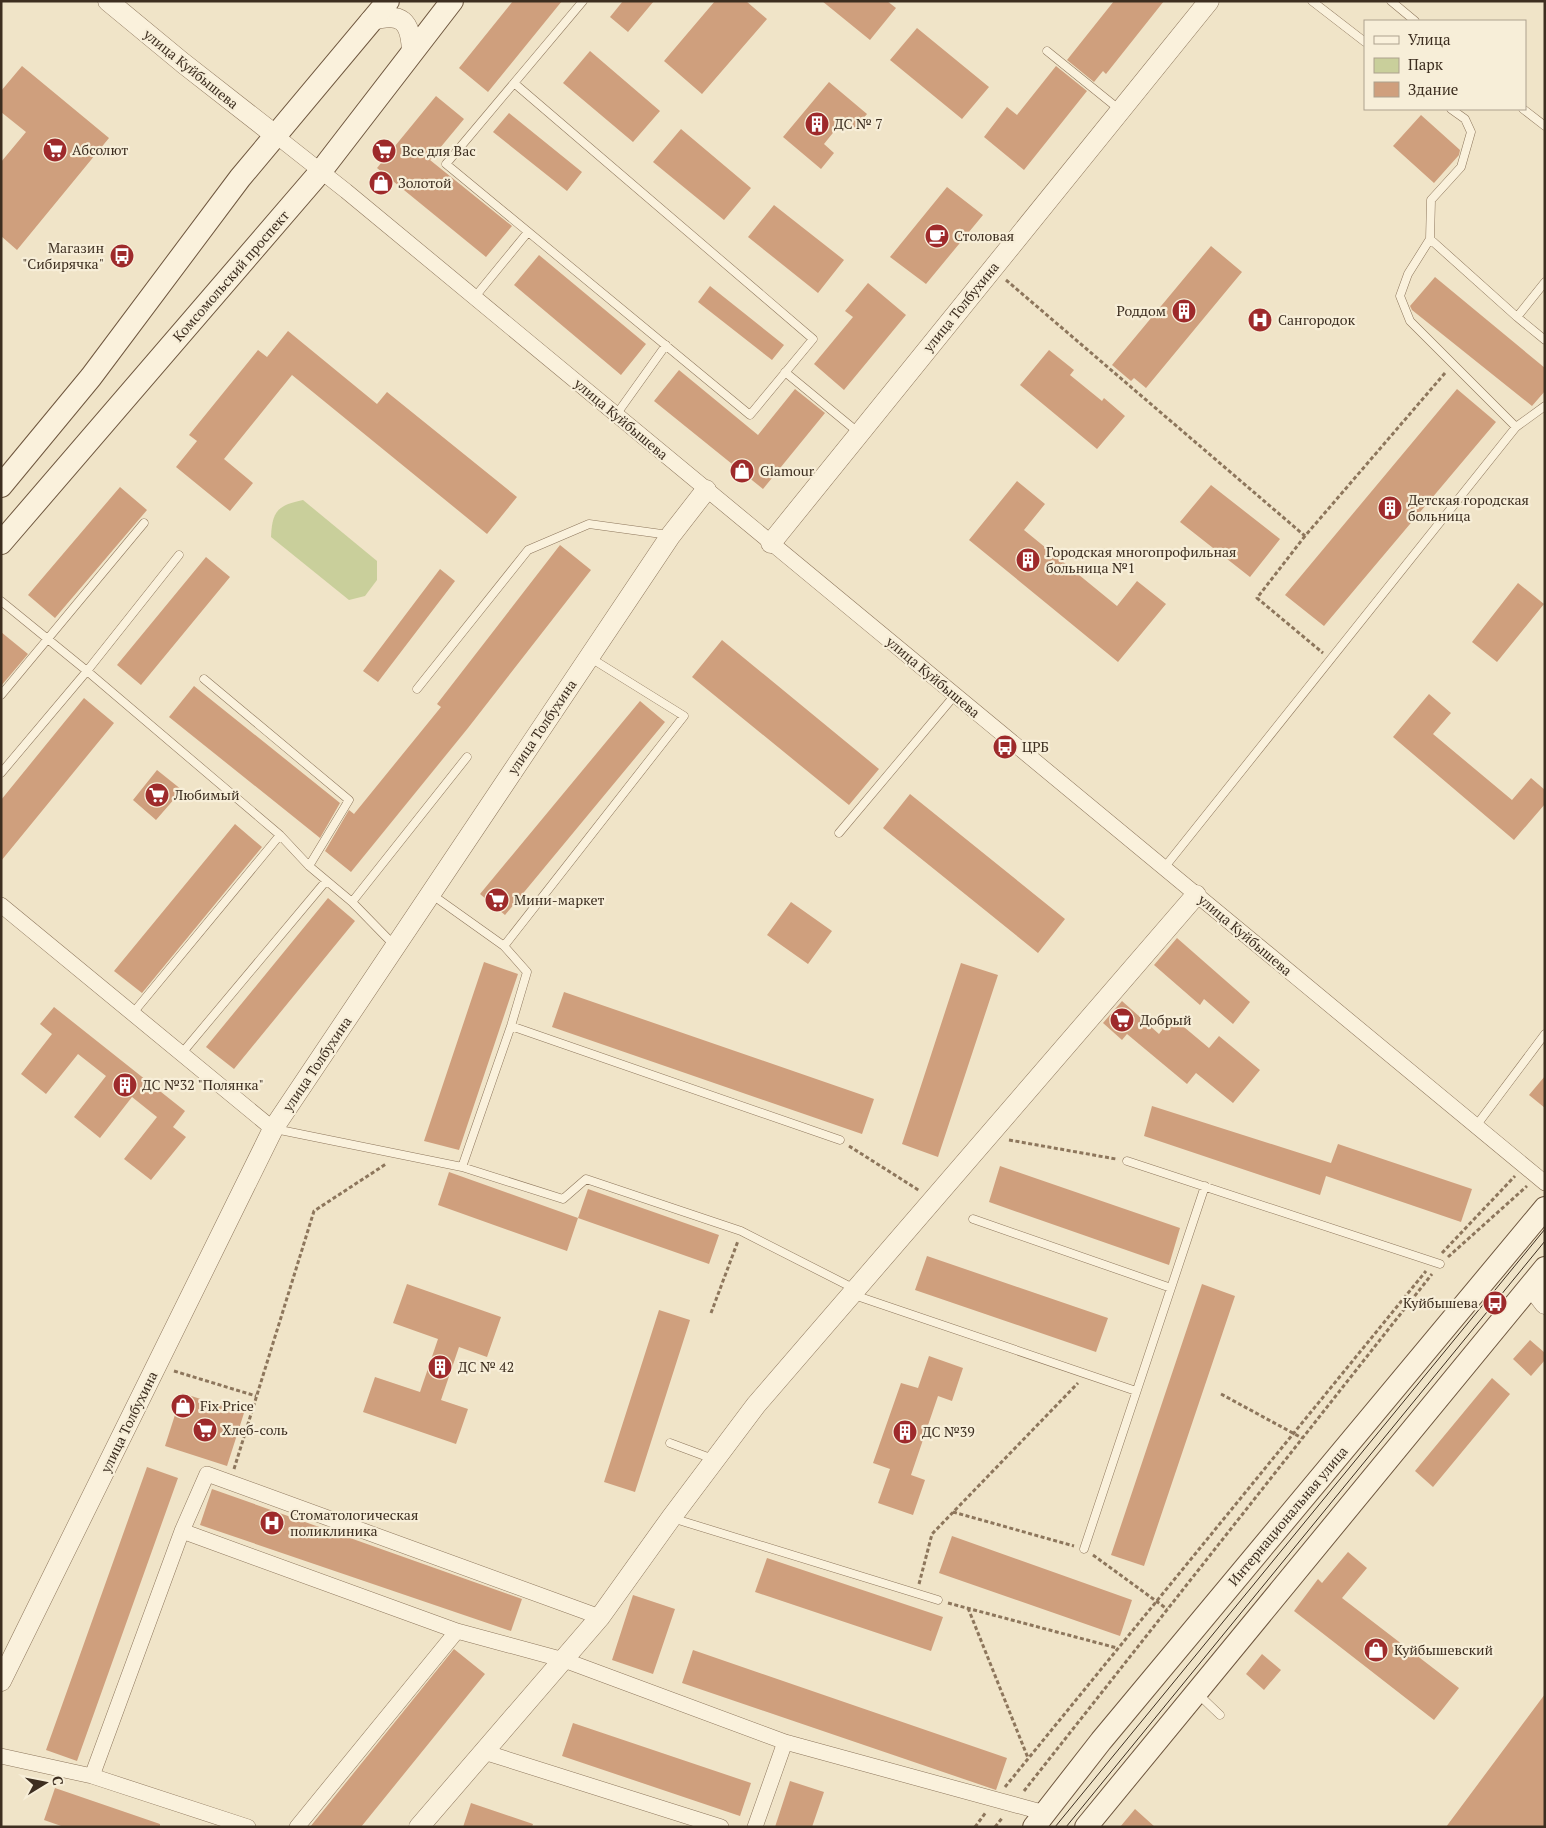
<svg xmlns="http://www.w3.org/2000/svg" width="1546" height="1828" font-family="'PT Serif',serif">
  <style>
    .green { fill: #c9cf9b }
    .building { fill: #cf9f7d }
    .lines { fill: none; stroke-linecap: round; stroke-linejoin: round }
    .service-casing { stroke: #8d765c; stroke-width: 9 }
    .minor-casing { stroke: #8d765c; stroke-width: 16 }
    .tertiary-casing { stroke: #8d765c; stroke-width: 21 }
    .secondary-casing { stroke: #6f573f; stroke-width: 24 }
    .path { stroke: #8d765c; stroke-width: 3; stroke-dasharray: 4 2.5; stroke-linecap: butt }
    .service { stroke: #faf1dc; stroke-width: 8 }
    .minor { stroke: #faf1dc; stroke-width: 15 }
    .tertiary { stroke: #faf1dc; stroke-width: 20 }
    .secondary { stroke: #faf1dc; stroke-width: 22 }
    .tram { stroke: #3d2e20; stroke-width: 1 }
    .labels { text-anchor: middle; stroke-width: 4.5; stroke-linejoin: round; paint-order: stroke }
    .street-label { font-size: 14px; fill: #3d2e20; stroke: #f7eed8 }
    .poi-label { font-size: 14px; fill: #3d2e20; stroke: #f7eed8; text-anchor: start }
  </style>
  <rect width="100%" height="100%" fill="#f0e4c8"/>
  <path class="green" d="M303,500L377,561V580L365,596L349,600L271,537C272,510 279,505 303,500Z"/>
  <path class="building" d="M513,1H562L488,92L459,68Z
    M623,1H654L628,32L610,17Z
    M715,1H746L767,19L702,94L664,61Z
    M822,1H887L896,8L870,40Z
    M1114,1H1164L1106,74L1103,71L1094,82L1067,60Z
    M917,28L989,87L962,119L890,60Z
    M590,51L660,111L633,142L563,83Z
    M22,66L109,138L17,250L1,236V162L26,132L1,112V91Z
    M1056,66L1087,91L1024,170L984,137L1007,107L1017,115Z
    M829,82L867,114L855,128L844,119L824,144L834,153L821,169L783,137Z
    M436,96L464,119L430,160L512,226L486,257L377,168Z
    M509,113L582,172L567,191L493,132Z
    M1421,115L1460,150L1459,155L1434,183L1393,146Z
    M681,129L751,188L724,220L653,162Z
    M947,187L983,215L926,284L890,257Z
    M774,205L844,260L818,293L748,237Z
    M1211,246L1242,272L1146,388L1134,378L1131,381L1112,365Z
    M539,255L646,344L621,375L514,285Z
    M1435,277L1545,368V391L1532,406L1412,310L1410,306Z
    M868,283L906,315L844,390L814,364L853,317L845,311Z
    M710,286L784,345L772,360L698,302Z
    M288,331L377,404L387,392L517,497L487,534L292,375L224,459L253,483L230,511L176,467L197,441L189,435L258,350L267,357Z
    M1049,350L1074,370L1070,375L1102,401L1104,398L1125,416L1097,449L1020,385Z
    M679,370L758,435L795,389L825,413L763,489L654,401Z
    M1457,389L1496,422L1324,626L1285,595Z
    M1017,481L1045,504L1024,530L1117,606L1137,581L1166,604L1118,662L969,540Z
    M1211,485L1280,539L1250,577L1180,522Z
    M120,487L147,510L55,618L28,595Z
    M560,545L591,570L468,728L351,872L325,851L349,810L354,814L441,707L437,704Z
    M206,557L230,577L141,685L117,665Z
    M440,569L455,581L378,682L363,671Z
    M1518,583L1544,604L1497,662L1472,642Z
    M1,632L28,654L1,686Z
    M722,640L879,769L849,805L692,677Z
    M194,686L340,803L320,838L169,717Z
    M1429,694L1451,713L1433,734L1512,800L1531,778L1545,790V804L1514,840L1393,737Z
    M84,698L114,723L1,861V800Z
    M640,701L665,722L505,915L480,894Z
    M157,770L182,790L156,820L133,800Z
    M910,794L1065,919L1038,953L883,828Z
    M235,824L262,847L142,993L114,971Z
    M328,898L355,921L234,1069L206,1047Z
    M791,902L832,931L808,964L767,935Z
    M1177,938L1250,1002L1233,1024L1204,999L1200,1005L1154,965Z
    M484,962L518,974L459,1150L424,1141Z
    M961,963L998,975L938,1157L902,1144Z
    M564,992L874,1099L862,1134L552,1027Z
    M1122,1001L1159,1034L1172,1017L1209,1048L1219,1036L1260,1070L1233,1103L1196,1073L1187,1084L1127,1034L1122,1040L1103,1023Z
    M54,1007L185,1111L173,1127L186,1137L151,1180L124,1159L157,1117L132,1097L100,1138L74,1117L106,1076L78,1054L46,1094L21,1074L52,1034L40,1024Z
    M1545,1076V1108L1529,1095Z
    M1152,1106L1331,1163L1338,1144L1472,1189L1461,1222L1326,1176L1320,1195L1144,1136Z
    M1000,1166L1180,1228L1169,1265L989,1202Z
    M449,1172L578,1218L567,1251L438,1205Z
    M588,1189L719,1235L709,1264L578,1218Z
    M927,1256L1108,1318L1096,1352L915,1290Z
    M407,1284L501,1317L487,1357L459,1347L441,1400L468,1409L456,1444L363,1412L375,1377L420,1392L438,1339L393,1323Z
    M1202,1284L1235,1296L1144,1566L1111,1555Z
    M659,1310L690,1320L635,1492L604,1482Z
    M1530,1340L1545,1353V1360L1531,1376L1513,1359Z
    M929,1356L963,1368L952,1401L938,1396L911,1475L925,1480L913,1515L878,1503L890,1469L873,1463L901,1383L918,1388Z
    M1492,1378L1510,1394L1433,1487L1415,1471Z
    M182,1393L244,1413L227,1466L165,1446Z
    M147,1467L178,1478L77,1761L46,1750Z
    M212,1489L522,1599L511,1631L200,1525Z
    M952,1536L1132,1600L1120,1636L939,1573Z
    M1348,1552L1367,1568L1342,1598L1459,1688L1434,1720L1294,1611L1318,1579L1322,1583Z
    M767,1558L943,1617L931,1651L755,1592Z
    M633,1595L675,1609L653,1674L612,1660Z
    M454,1649L485,1674L361,1827H310Z
    M693,1650L1007,1758L996,1790L682,1683Z
    M1262,1654L1281,1670L1264,1690L1246,1674Z
    M1545,1694V1827H1446Z
    M573,1723L751,1783L740,1816L562,1756Z
    M790,1781L824,1792L812,1827H775Z
    M55,1788L160,1824V1827H64L44,1820Z
    M471,1803L533,1824L532,1827H463Z
    M1135,1809L1155,1827H1120Z"/>
  <g class="lines">
    <defs>
      <path id="service" d="M1312,1L1365,42
        M1391,1L1415,21
        M1047,51L1120,110
        M514,83L813,339L750,415L446,164L583,1
        M1451,109L1465,119L1471,132L1461,167L1431,200L1430,239L1517,317
        M1523,109L1545,126
        M1430,239L1408,274L1400,296L1410,321L1516,427
        M1545,282L1517,317L1545,340
        M474,298L528,232
        M785,372L859,433
        M616,415L666,345
        M1,601L87,671L280,835L309,866L352,902L394,945
        M204,679L349,800L309,866
        M417,689L528,550L589,524L669,535
        M1,695L144,523
        M1,773L87,671L179,555
        M839,833L955,695
        M1164,868L1516,427L1545,406
        M431,894L504,946L684,716L589,657
        M352,902L467,757
        M133,1013L280,835
        M511,1026L840,1140
        M182,1053L326,881
        M1476,1126L1545,1034
        M275,1129L462,1167L563,1199L586,1179L741,1231L855,1289
        M1127,1161L1440,1264
        M462,1167L511,1026L527,972L504,946
        M973,1219L1171,1288
        M854,1295L1136,1391
        M670,1443L713,1459
        M672,1518L938,1600
        M1084,1549L1205,1186
        M1198,1694L1220,1715"/>
      <path id="minor" d="M275,135L346,191L1545,1183
        M1,905L273,1129
        M182,1531L457,1631
        M484,1752L721,1827
        M1,1756L92,1776L248,1827
        M92,1776L182,1531L207,1474L600,1617
        M297,1827L457,1631L564,1660L785,1742L1045,1813
        M755,1827L785,1742"/>
      <path id="tertiary" d="M108,1L183,63L275,135
        M370,21C402,11 411,21 412,53
        M771,543L1209,1
        M1531,1286L1545,1304
        M1,1681L273,1129L671,535L706,490
        M419,1827L600,1617L671,1518L756,1405L1196,895"/>
      <path id="secondary" d="M1,486L91,377L240,178L388,1
        M1,543L321,171L452,1
        M1034,1827L1101,1741L1545,1208
        M1086,1827L1545,1268"/>
    </defs>
    <use href="#service" class="service-casing"/>
    <use href="#minor" class="minor-casing"/>
    <use href="#tertiary" class="tertiary-casing"/>
    <use href="#secondary" class="secondary-casing"/>
    <path class="path" d="M1006,280L1305,536L1445,373
      M1305,536L1257,598L1323,653
      M1009,1140L1116,1159
      M849,1146L920,1191
      M1442,1253L1515,1176
      M1448,1257L1527,1186
      M711,1313L738,1241
      M174,1371L256,1396
      M1221,1394L1302,1438
      M234,1469L314,1211L386,1164
      M953,1512L1074,1546
      M1093,1555L1167,1609
      M919,1584L932,1534L1078,1383
      M948,1603L1117,1648
      M968,1608L1028,1758
      M1005,1787L1426,1271
      M1024,1791L1432,1274
      M975,1827L986,1812
      M995,1827L1003,1817"/>
    <use href="#service" class="service"/>
    <use href="#minor" class="minor"/>
    <use href="#tertiary" class="tertiary"/>
    <use href="#secondary" class="secondary"/>
    <path class="tram" d="M1055,1827L1545,1229
      M1066,1827L1545,1241"/>
  </g>
  <defs>
    <symbol id="building-disc" viewBox="-11 -11 22 22"><circle r="9.5" fill="#9e2a2b" stroke="#f7eed8"/><path d="M-4-6H4V6H1V3H-1V6H-4ZM-2.5-4.3h1.7v1.8h-1.7ZM.8-4.3h1.7v1.8H.8ZM-2.5-1h1.7V.8h-1.7ZM.8-1h1.7V.8H.8Z" fill="#fff"/></symbol>
    <symbol id="supermarket-disc" viewBox="-11 -11 22 22"><circle r="9.5" fill="#9e2a2b" stroke="#f7eed8"/><path d="M-6-5.5h2.5l.6 2H6L4.5 2H-2.5L-4.4-4H-6ZM-1.5 3.2a1.3 1.3 0 1 0 .1 0ZM3 3.2a1.3 1.3 0 1 0 .1 0Z" fill="#fff"/></symbol>
    <symbol id="shop-disc" viewBox="-11 -11 22 22"><circle r="9.5" fill="#9e2a2b" stroke="#f7eed8"/><path d="M-5-2.5h2.3a2.7 3.5 0 0 1 5.4 0H5L5.5 6h-11ZM-1.5-2.5h3a1.5 2.3 0 0 0-3 0Z" fill="#fff"/></symbol>
    <symbol id="cafe-disc" viewBox="-11 -11 22 22"><circle r="9.5" fill="#9e2a2b" stroke="#f7eed8"/><path d="M-5.5-4.5H6V0H3Q3 3.5 0 3.5H-2.5Q-5.5 3.5-5.5 0ZM3-3.2v2h1.7v-2ZM-6 4.5H4V6H-6Z" fill="#fff"/></symbol>
    <symbol id="bus-disc" viewBox="-11 -11 22 22"><circle r="9.5" fill="#9e2a2b" stroke="#f7eed8"/><path d="M-5-6H5V4H4V6H2V4H-2V6H-4V4H-5ZM-3.5-4V0h7V-4ZM-3.5 1.2v1.5H-2V1.2ZM2 1.2v1.5H3.5V1.2Z" fill="#fff"/></symbol>
    <symbol id="hospital-disc" viewBox="-11 -11 22 22"><circle r="9.5" fill="#9e2a2b" stroke="#f7eed8"/><path d="M-5-5h3v3.5h4V-5h3V5h-3V1.5h-4V5h-3Z" fill="#fff"/></symbol>
  </defs>
  <g fill-rule="evenodd">
    <use href="#building-disc" x="803" y="110" width="28" height="28"/>
    <use href="#supermarket-disc" x="41" y="136" width="28" height="28"/>
    <use href="#supermarket-disc" x="370" y="137" width="28" height="28"/>
    <use href="#shop-disc" x="367" y="169" width="28" height="28"/>
    <use href="#cafe-disc" x="923" y="222" width="28" height="28"/>
    <use href="#bus-disc" x="108" y="242" width="28" height="28"/>
    <use href="#building-disc" x="1170" y="297" width="28" height="28"/>
    <use href="#hospital-disc" x="1246" y="306" width="28" height="28"/>
    <use href="#shop-disc" x="728" y="457" width="28" height="28"/>
    <use href="#building-disc" x="1376" y="494" width="28" height="28"/>
    <use href="#building-disc" x="1014" y="546" width="28" height="28"/>
    <use href="#bus-disc" x="991" y="733" width="28" height="28"/>
    <use href="#supermarket-disc" x="143" y="781" width="28" height="28"/>
    <use href="#supermarket-disc" x="483" y="886" width="28" height="28"/>
    <use href="#supermarket-disc" x="1108" y="1006" width="28" height="28"/>
    <use href="#building-disc" x="111" y="1071" width="28" height="28"/>
    <use href="#bus-disc" x="1481" y="1289" width="28" height="28"/>
    <use href="#building-disc" x="426" y="1353" width="28" height="28"/>
    <use href="#shop-disc" x="169" y="1392" width="28" height="28"/>
    <use href="#supermarket-disc" x="191" y="1416" width="28" height="28"/>
    <use href="#building-disc" x="891" y="1418" width="28" height="28"/>
    <use href="#hospital-disc" x="258" y="1509" width="28" height="28"/>
    <use href="#shop-disc" x="1362" y="1636" width="28" height="28"/>
  </g>
  <g class="labels">
    <g class="street-label">
      <text transform="translate(191 69) rotate(39)" y="5">улица Куйбышева</text>
      <text transform="translate(231 276) rotate(-49)" y="5">Комсомольский проспект</text>
      <text transform="translate(961 307) rotate(-51)" y="5">улица Толбухина</text>
      <text transform="translate(621 419) rotate(40)" y="5">улица Куйбышева</text>
      <text transform="translate(933 677) rotate(40)" y="5">улица Куйбышева</text>
      <text transform="translate(542 727) rotate(-56)" y="5">улица Толбухина</text>
      <text transform="translate(1245 935) rotate(40)" y="5">улица Куйбышева</text>
      <text transform="translate(317 1064) rotate(-56)" y="5">улица Толбухина</text>
      <text transform="translate(129 1422) rotate(-64)" y="5">улица Толбухина</text>
      <text transform="translate(1288 1516) rotate(-50)" y="5">Интернациональная улица</text>
    </g>
    <g class="poi-label">
      <text x="834" y="129">ДС № 7</text>
      <text x="72" y="155">Абсолют</text>
      <text x="402" y="156">Все для Вас</text>
      <text x="398" y="188">Золотой</text>
      <text x="954" y="241">Столовая</text>
      <text x="104" y="253" text-anchor="end">Магазин<tspan x="104" dy="16">"Сибирячка"</tspan></text>
      <text x="1166" y="316" text-anchor="end">Роддом</text>
      <text x="1278" y="325">Сангородок</text>
      <text x="760" y="476">Glamour</text>
      <text x="1408" y="505">Детская городская<tspan x="1408" dy="16">больница</tspan></text>
      <text x="1046" y="557">Городская многопрофильная<tspan x="1046" dy="16">больница №1</tspan></text>
      <text x="1022" y="752">ЦРБ</text>
      <text x="174" y="800">Любимый</text>
      <text x="514" y="905">Мини-маркет</text>
      <text x="1140" y="1025">Добрый</text>
      <text x="142" y="1090">ДС №32 "Полянка"</text>
      <text x="1478" y="1308" text-anchor="end">Куйбышева</text>
      <text x="458" y="1372">ДС № 42</text>
      <text x="200" y="1411">Fix Price</text>
      <text x="222" y="1435">Хлеб-соль</text>
      <text x="922" y="1437">ДС №39</text>
      <text x="290" y="1520">Стоматологическая<tspan x="290" dy="16">поликлиника</tspan></text>
      <text x="1394" y="1655">Куйбышевский</text>
    </g>
  </g>
  <rect width="1546" height="1828" fill="none" stroke="#3d2e20" stroke-width="5"/>
  <rect x="1364" y="20" width="162" height="90" fill="#f7eed8" stroke="#ada18e"/>
  <rect x="1374" y="36" width="25" height="8" fill="#faf1dc" stroke="#ada18e"/>
  <text x="1408" y="45" font-size="15" fill="#3d2e20">Улица</text>
  <rect x="1374" y="58" width="25" height="15" fill="#c9cf9b" stroke="#ada18e"/>
  <text x="1408" y="70" font-size="15" fill="#3d2e20">Парк</text>
  <rect x="1374" y="82" width="25" height="15" fill="#cf9f7d" stroke="#ada18e"/>
  <text x="1408" y="95" font-size="15" fill="#3d2e20">Здание</text>
  <g transform="translate(45 1783) rotate(80)" stroke="#f7eed8" stroke-width="4" paint-order="stroke">
  <path d="M0-4L9 19L0 12L-9 19Z" fill="#3d2e20"/>
  <text y="-8" font-size="14" font-weight="bold" text-anchor="middle" fill="#3d2e20">С</text>
  </g>
</svg>
